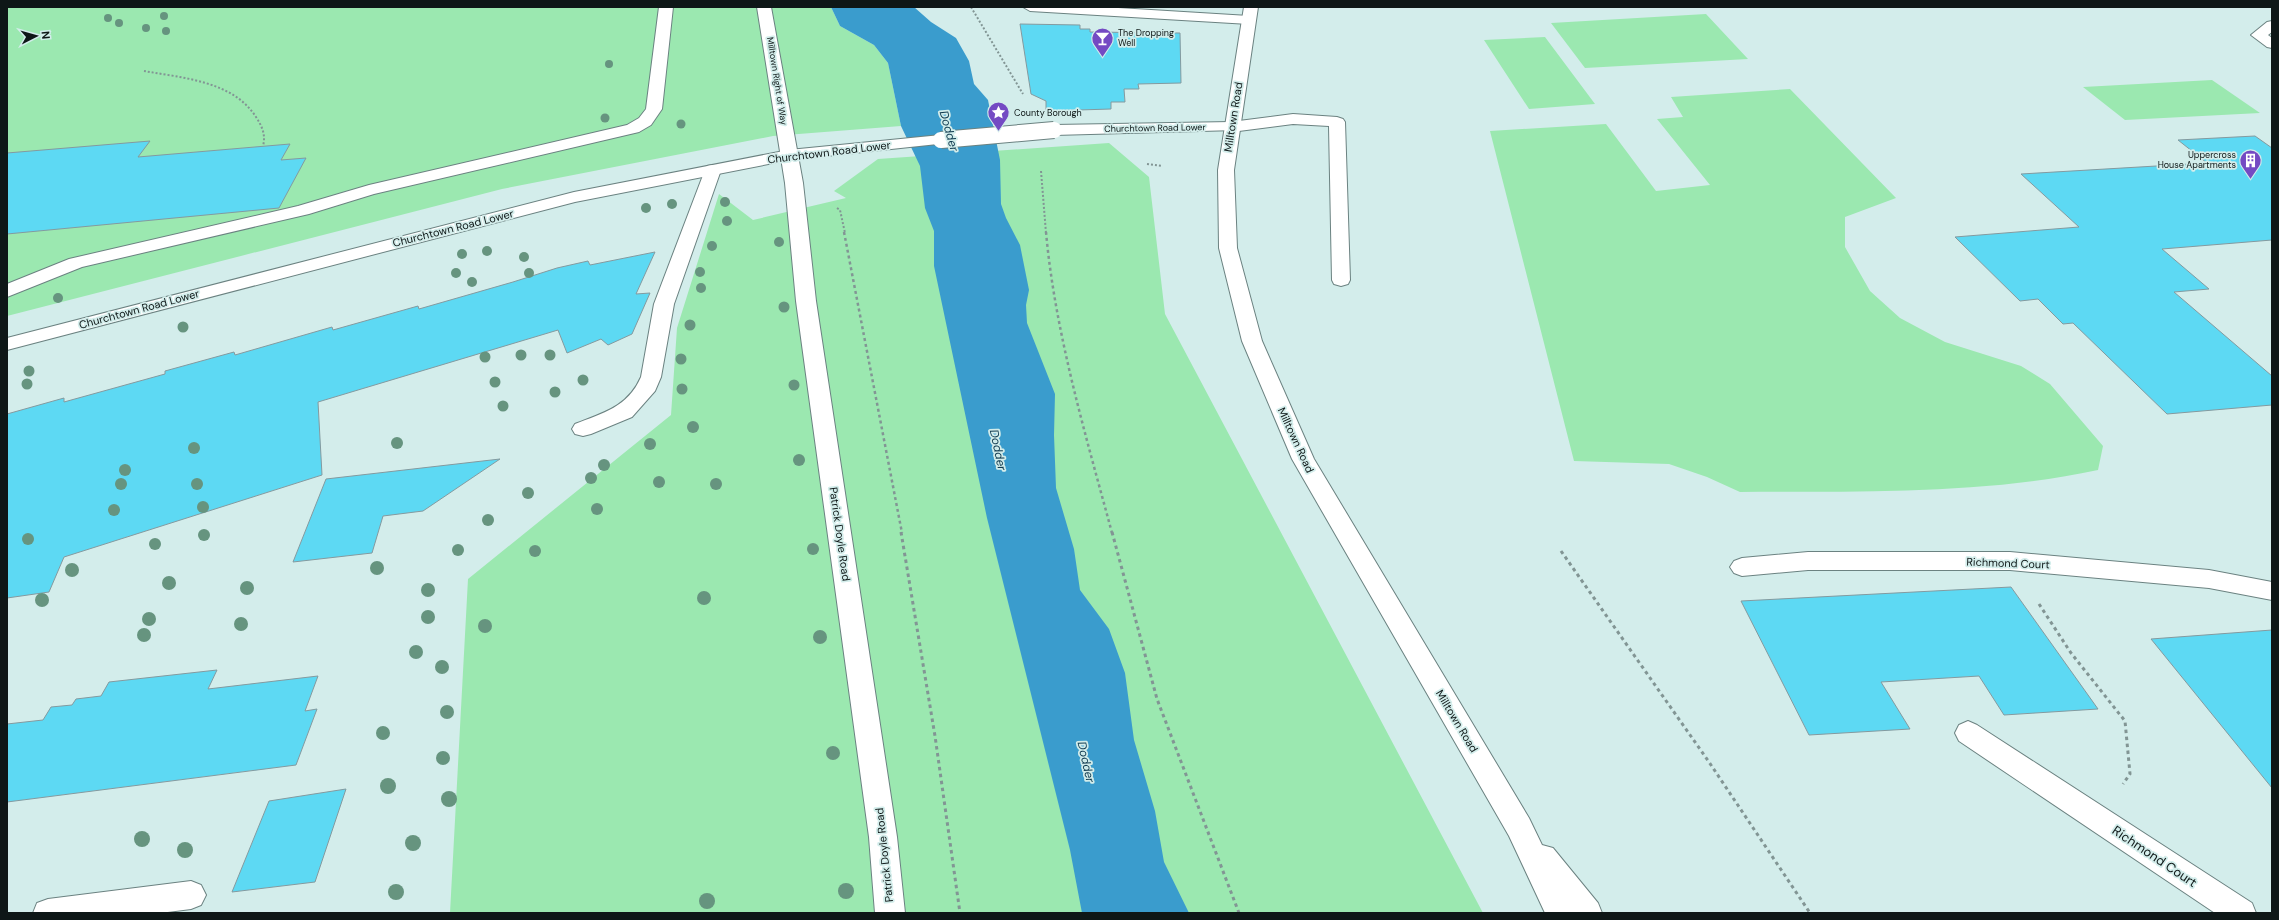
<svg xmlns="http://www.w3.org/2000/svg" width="2279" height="920" font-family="'DM Sans',sans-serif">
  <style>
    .green { fill: #9be8b0 }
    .water { fill: #3a9ccd }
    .building { fill: #5dd9f3; stroke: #849a9f }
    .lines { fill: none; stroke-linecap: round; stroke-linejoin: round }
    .service-casing { stroke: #6b8281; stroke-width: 2 }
    .minor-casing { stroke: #6b8281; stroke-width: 2 }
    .tertiary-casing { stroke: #6b8281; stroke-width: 2 }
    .secondary-casing { stroke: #6b8281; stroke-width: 2 }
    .path-far2 { stroke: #829594; stroke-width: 2; stroke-dasharray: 2 2; stroke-linecap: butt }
    .path-far1 { stroke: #829594; stroke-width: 2.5; stroke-dasharray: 3 3; stroke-linecap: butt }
    .path { stroke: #829594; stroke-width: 3; stroke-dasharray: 3.5 3.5; stroke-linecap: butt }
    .service { fill: #fff; fill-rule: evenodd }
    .minor { fill: #fff; fill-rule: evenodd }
    .tertiary { fill: #fff; fill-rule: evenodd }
    .secondary { fill: #fff; fill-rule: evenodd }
    .tertiary-bridge-casing { stroke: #6b8281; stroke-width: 18; stroke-linecap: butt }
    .tertiary-bridge { stroke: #fff; stroke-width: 16 }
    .tree { fill: #66947f }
    .labels { text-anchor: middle; stroke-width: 3.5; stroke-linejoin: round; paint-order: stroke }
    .far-poi-label { font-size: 9px; fill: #0e1717; stroke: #d3edeb; text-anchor: start }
    .far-street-label { font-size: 9px; fill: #0e1717; stroke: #d3edeb }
    .street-label { font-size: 11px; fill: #0e1717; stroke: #d3edeb }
    .water-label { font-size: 12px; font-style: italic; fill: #103a4f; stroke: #d3edeb }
    .near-street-label { font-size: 13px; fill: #0e1717; stroke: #d3edeb }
  </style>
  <rect width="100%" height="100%" fill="#d3edeb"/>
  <path class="green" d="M7,7H831L840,26L874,45L888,63L901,126L773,136L502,189L7,316Z
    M1706,14L1748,59L1585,68L1551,23Z
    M1545,37L1595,104L1529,109L1484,40Z
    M2212,80L2260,113L2125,120L2083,87Z
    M1790,89L1896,198L1845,217V247L1870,291L1900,318L1945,342L2021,366L2050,384L2103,446L2098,470C1981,495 1859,491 1740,492L1707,477L1669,464L1574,461L1490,131L1606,124L1656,191L1710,185L1657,119L1683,117L1671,97Z
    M1109,143L1149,177L1165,314L1483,913H450L468,579L671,415L677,328L719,194L753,220L846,198L834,191L878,159Z"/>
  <path class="water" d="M831,7H914L931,22L956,38L969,61L974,84L988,100L1000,160L1001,204L1006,218L1020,245L1029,290L1026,305L1027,323L1055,394L1054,435L1056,488L1074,549L1080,590L1109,629L1125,673L1134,740L1155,811L1164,862L1189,913H1082L1070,850L987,518L934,266V231L925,208L920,166L901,126L888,63L874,45L840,26Z"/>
  <path class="building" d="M1020,24L1080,25V29H1090V32L1180,33L1181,83L1138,84L1139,89H1124L1125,102H1111V109L1046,111V101L1031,94Z
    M2255,136L2272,148V240L2162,249L2209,289L2174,292L2272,376V405L2167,414L2073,323L2063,324L2038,299L2020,301L1955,237L2079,227L2021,174L2207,163L2178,140Z
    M150,141L138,157L290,144L281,160L306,158L279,208L7,234V153Z
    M655,252L636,294L650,293L632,334L608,345L601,339L567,353L558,330L318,402L322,475L64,557L49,592L7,598V414L64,398V402L165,374V371L234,352L235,355L332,327L333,330L418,306L419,309L513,282L557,268L588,261L590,265Z
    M500,459L423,511L383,516L372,553L293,562L326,479Z
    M2011,587L2098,709L2004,715L1979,676L1881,682L1910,729L1809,735L1741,601Z
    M2272,630V788L2151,639Z
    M217,670L208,689L318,676L305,711L317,709L296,765L7,802V724L43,720L51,707L72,705L76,699L101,696L109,682Z
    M346,789L315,882L232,892L269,801Z"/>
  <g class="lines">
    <defs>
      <path id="service" d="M659,7H673L662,109L651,125L639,132L374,194L309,214L82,267L7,297V284L69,259L298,206L369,185L627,125L639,118L646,109Z
        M1023,7H1102L1249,16L1256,20L1249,24L1030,11Z
        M2272,21V32L2268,35L2272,38V48L2267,47L2251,35L2267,22Z
        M1293,114L1337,117L1343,119L1345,122L1350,280L1348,284L1341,286L1334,284L1332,280L1329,126L1293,124L1231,132L1225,130L1223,127L1225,124L1231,122Z
        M1808,552H2010L2209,570L2272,582V600L2209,588L2010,570H1808L1742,576L1734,573L1730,567L1734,561L1742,558Z
        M1968,721L1977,725L2252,903L2256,913H2215L1959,741L1955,733L1959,725Z"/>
      <path id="minor" d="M757,7H771L803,183L816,301L897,837L905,913H875L869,837L796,301L785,183Z
        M713,165L719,166L721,170L674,304L661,377L655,391L632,417L591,434L583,436L575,434L572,429L575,424C603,413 628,407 641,377L654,304L705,170L707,166Z
        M191,881L201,885L206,895L201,905L191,909L160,913H33L37,903L48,899Z"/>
      <path id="tertiary" d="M1231,122L1237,124L1239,127L1237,130L1054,135L1048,133L1046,130L1048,127L1054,125Z
        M941,135L947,137L949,140L947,143L789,160L575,202L7,350V338L574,192L789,150Z"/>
      <path id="secondary" d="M1244,7H1258L1234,170L1237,248L1262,341L1314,459L1529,818L1542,845L1553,848L1598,903L1602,913H1545L1509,836L1292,459L1242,341L1219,248L1218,170Z"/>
    </defs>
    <use href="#service" class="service-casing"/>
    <use href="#minor" class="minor-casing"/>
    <use href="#tertiary" class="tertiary-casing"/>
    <use href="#secondary" class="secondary-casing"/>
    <path class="path-far2" d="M971,7L1023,94
      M144,71C183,78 233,81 256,117C262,126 266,135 263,146
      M1147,164L1162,166
      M1041,171L1046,233
      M837,208L840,210L845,233"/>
    <path class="path-far1" d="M844,232L902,533
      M1046,232C1055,333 1086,436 1112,533"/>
    <path class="path" d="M901,532L935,736L960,913
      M1112,532L1157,699L1239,913
      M1561,551L1709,762L1810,913
      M2039,604L2071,653L2125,721L2130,774L2123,784"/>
    <use href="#service" class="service"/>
    <use href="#minor" class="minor"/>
    <use href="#tertiary" class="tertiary"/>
    <use href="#secondary" class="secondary"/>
    <defs>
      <path id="tertiary-bridge" d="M941,140L1054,130"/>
    </defs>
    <use href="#tertiary-bridge" class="tertiary-bridge-casing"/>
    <use href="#tertiary-bridge" class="tertiary-bridge"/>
  </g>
  <g class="tree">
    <circle cx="164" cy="16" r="4"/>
    <circle cx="108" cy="18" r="4"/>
    <circle cx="119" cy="23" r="4"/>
    <circle cx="146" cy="28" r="4"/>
    <circle cx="166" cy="31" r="4"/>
    <circle cx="609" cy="64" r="4"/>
    <circle cx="605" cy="118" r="4.5"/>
    <circle cx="681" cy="124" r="4.5"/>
    <circle cx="725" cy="202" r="5"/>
    <circle cx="672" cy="204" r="5"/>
    <circle cx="646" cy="208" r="5"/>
    <circle cx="727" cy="221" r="5"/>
    <circle cx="779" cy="242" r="5"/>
    <circle cx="712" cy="246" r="5"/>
    <circle cx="487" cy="251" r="5"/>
    <circle cx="462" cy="254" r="5"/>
    <circle cx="524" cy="257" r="5"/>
    <circle cx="700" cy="272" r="5"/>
    <circle cx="456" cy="273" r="5"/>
    <circle cx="529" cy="273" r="5"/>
    <circle cx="472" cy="282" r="5"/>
    <circle cx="701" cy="288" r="5"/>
    <circle cx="58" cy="298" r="5"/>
    <circle cx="784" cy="307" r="5.5"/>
    <circle cx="690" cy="325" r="5.5"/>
    <circle cx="183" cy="327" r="5.5"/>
    <circle cx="521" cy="355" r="5.5"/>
    <circle cx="550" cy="355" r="5.5"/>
    <circle cx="485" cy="357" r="5.5"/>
    <circle cx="681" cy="359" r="5.5"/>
    <circle cx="29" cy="371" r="5.5"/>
    <circle cx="583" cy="380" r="5.5"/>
    <circle cx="495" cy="382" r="5.5"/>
    <circle cx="27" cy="384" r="5.5"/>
    <circle cx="794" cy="385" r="5.5"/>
    <circle cx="682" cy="389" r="5.5"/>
    <circle cx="555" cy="392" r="5.5"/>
    <circle cx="503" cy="406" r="5.5"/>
    <circle cx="693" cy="427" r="6"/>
    <circle cx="397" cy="443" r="6"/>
    <circle cx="650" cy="444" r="6"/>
    <circle cx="194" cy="448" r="6"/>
    <circle cx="799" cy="460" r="6"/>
    <circle cx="604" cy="465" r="6"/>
    <circle cx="125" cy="470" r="6"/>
    <circle cx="591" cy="478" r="6"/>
    <circle cx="659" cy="482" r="6"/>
    <circle cx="121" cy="484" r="6"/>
    <circle cx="197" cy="484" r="6"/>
    <circle cx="716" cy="484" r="6"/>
    <circle cx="528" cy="493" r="6"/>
    <circle cx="203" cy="507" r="6"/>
    <circle cx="597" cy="509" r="6"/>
    <circle cx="114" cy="510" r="6"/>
    <circle cx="488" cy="520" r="6"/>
    <circle cx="204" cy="535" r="6"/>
    <circle cx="28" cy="539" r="6"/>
    <circle cx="155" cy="544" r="6"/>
    <circle cx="813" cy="549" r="6"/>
    <circle cx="458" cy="550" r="6"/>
    <circle cx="535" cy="551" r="6"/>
    <circle cx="377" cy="568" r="7"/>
    <circle cx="72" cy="570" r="7"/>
    <circle cx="169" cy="583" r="7"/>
    <circle cx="247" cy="588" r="7"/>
    <circle cx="428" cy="590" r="7"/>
    <circle cx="704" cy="598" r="7"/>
    <circle cx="42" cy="600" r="7"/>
    <circle cx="428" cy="617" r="7"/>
    <circle cx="149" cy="619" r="7"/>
    <circle cx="241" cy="624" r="7"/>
    <circle cx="485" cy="626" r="7"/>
    <circle cx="144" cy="635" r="7"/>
    <circle cx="820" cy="637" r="7"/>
    <circle cx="416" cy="652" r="7"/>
    <circle cx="442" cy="667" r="7"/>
    <circle cx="447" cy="712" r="7"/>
    <circle cx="383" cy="733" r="7"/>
    <circle cx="833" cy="753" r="7"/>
    <circle cx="443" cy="758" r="7"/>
    <circle cx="388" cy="786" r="8"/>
    <circle cx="449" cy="799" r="8"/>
    <circle cx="142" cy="839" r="8"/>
    <circle cx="413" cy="843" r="8"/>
    <circle cx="185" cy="850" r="8"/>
    <circle cx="846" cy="891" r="8"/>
    <circle cx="396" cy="892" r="8"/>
    <circle cx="707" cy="901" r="8"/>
  </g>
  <defs>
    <symbol id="bar-pin" viewBox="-11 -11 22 30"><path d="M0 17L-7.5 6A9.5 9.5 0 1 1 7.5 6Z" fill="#744ac3" stroke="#d3edeb"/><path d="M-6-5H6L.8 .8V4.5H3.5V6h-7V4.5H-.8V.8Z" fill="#fff"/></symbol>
    <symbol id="sight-pin" viewBox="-11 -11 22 30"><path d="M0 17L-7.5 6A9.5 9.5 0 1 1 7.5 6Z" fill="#744ac3" stroke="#d3edeb"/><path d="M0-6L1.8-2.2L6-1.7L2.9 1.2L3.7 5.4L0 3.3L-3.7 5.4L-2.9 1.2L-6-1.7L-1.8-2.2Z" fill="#fff"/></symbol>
    <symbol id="building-pin" viewBox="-11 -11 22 30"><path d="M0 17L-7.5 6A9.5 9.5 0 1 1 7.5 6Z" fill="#744ac3" stroke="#d3edeb"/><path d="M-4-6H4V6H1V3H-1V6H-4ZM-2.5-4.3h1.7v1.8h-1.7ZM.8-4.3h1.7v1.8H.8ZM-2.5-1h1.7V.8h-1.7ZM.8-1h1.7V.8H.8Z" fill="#fff"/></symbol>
  </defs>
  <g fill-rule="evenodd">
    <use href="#bar-pin" x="1090" y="26" width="25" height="34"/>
    <use href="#sight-pin" x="986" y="100" width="25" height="34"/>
    <use href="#building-pin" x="2238" y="148" width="25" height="34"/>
  </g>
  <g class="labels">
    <g class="far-poi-label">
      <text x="1118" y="36">The Dropping<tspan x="1118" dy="10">Well</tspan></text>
      <text x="1014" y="116">County Borough</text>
      <text x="2236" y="158" text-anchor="end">Uppercross<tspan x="2236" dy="10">House Apartments</tspan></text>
    </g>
    <g class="far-street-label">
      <text transform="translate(777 81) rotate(81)" y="3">Milltown Right of Way</text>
      <text transform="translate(1155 128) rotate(-1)" y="3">Churchtown Road Lower</text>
    </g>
    <g class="street-label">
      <text transform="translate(1233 117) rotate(-81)" y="4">Milltown Road</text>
      <text transform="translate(829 152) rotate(-7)" y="4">Churchtown Road Lower</text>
      <text transform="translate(453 228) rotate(-14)" y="4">Churchtown Road Lower</text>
      <text transform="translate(139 309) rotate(-15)" y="4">Churchtown Road Lower</text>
      <text transform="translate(1296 440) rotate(65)" y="4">Milltown Road</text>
      <text transform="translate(840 534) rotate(82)" y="4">Patrick Doyle Road</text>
      <text transform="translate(2008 563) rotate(2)" y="4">Richmond Court</text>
      <text transform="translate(1457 721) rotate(59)" y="4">Milltown Road</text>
      <text transform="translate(884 855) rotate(-96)" y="4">Patrick Doyle Road</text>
    </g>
    <g class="water-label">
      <text transform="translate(949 131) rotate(74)" y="4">Dodder</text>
      <text transform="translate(998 450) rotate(78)" y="4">Dodder</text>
      <text transform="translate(1086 762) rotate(77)" y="4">Dodder</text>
    </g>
    <g class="near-street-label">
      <text transform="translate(2155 856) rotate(34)" y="5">Richmond Court</text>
    </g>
  </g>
  <rect width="2279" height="920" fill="none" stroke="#0e1717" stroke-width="16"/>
  <g transform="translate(36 36) rotate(84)" stroke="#d3edeb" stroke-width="3" paint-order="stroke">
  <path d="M0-3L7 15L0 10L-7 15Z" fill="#0e1717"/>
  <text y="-6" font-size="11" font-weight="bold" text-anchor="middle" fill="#0e1717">N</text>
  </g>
</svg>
